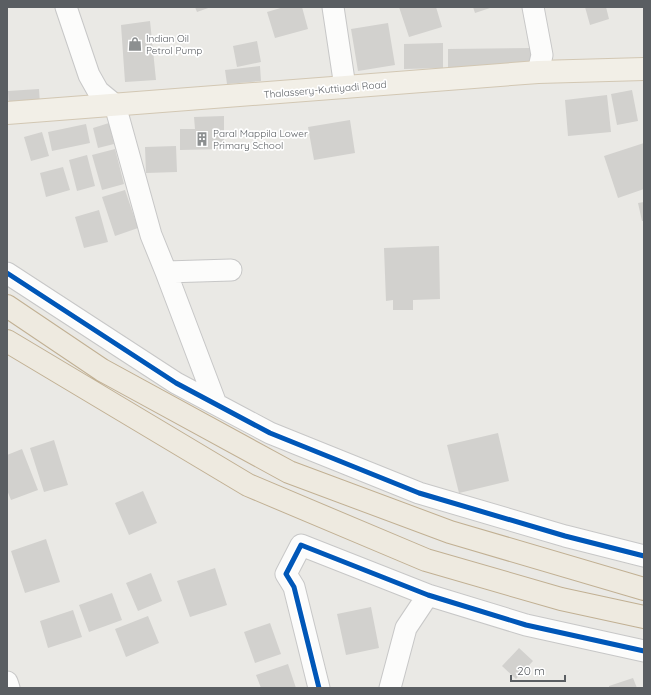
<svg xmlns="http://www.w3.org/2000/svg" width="651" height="695" font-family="Quicksand,sans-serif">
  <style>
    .building { fill: #d2d1ce }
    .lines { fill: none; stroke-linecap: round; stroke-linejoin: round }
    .minor-casing { stroke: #c7c7c7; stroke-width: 23 }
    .major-casing { stroke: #d2c7b3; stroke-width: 24 }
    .highway-casing { stroke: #c1b093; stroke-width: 24 }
    .minor { stroke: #fcfcfb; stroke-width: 21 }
    .major { stroke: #f2efe7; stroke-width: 22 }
    .highway { stroke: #eeeae0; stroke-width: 22 }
    .cycleway-casing { stroke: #fff; stroke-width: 8 }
    .cycleway { stroke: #0057b8; stroke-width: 5 }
    .labels { text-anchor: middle; stroke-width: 3.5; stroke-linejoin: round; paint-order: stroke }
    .poi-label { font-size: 10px; fill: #5a5e62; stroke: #fff; text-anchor: start }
    .street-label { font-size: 10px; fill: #5a5e62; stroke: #fff }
  </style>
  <rect width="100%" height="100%" fill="#eae9e5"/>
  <path class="building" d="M195,7H211L197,12Z
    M284,7H302L308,29L275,38L267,12Z
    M399,7H436L442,27L409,37Z
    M473,7H493L475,13Z
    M585,7H606L609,19L590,25Z
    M150,21L156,80L125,82L121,25Z
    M388,23L395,65L358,71L351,29Z
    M257,41L261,62L237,67L233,46Z
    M443,43V68L404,69V44Z
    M531,48V68L448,69V49Z
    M260,66L261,81L227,84L225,70Z
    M39,89L40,105L9,108L8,91Z
    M632,90L638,121L617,125L611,94Z
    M607,95L611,132L568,136L565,100Z
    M224,116V149L180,150V129H195L194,117Z
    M350,120L355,153L314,160L308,127Z
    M109,123L114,144L98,148L93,128Z
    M86,124L90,143L52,151L48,132Z
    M42,132L49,156L31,161L24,137Z
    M644,143V189L618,198L604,156Z
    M176,146L177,172L146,173L145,147Z
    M115,149L124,184L102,190L92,155Z
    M87,155L95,186L77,191L69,160Z
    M63,167L70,190L46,197L40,173Z
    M125,190L138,228L115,236L102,197Z
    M644,202V221H642L638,203Z
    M99,210L108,242L84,248L75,217Z
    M439,246L440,299L413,300V310H393V300L386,301L384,248Z
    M498,433L509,481L459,493L447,445Z
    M54,440L68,485L44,492L30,448Z
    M22,449L38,490L11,500L7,490V455Z
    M143,491L157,523L129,535L115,503Z
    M46,539L60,582L25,593L11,551Z
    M215,568L227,605L190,617L177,581Z
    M151,573L162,601L138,611L126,583Z
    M112,593L122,620L89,632L79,605Z
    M371,607L379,648L346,655L337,614Z
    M73,610L82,637L48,648L40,621Z
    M148,616L159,643L126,657L115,629Z
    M270,623L281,654L255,663L244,632Z
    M519,648L533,661L516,679L502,666Z
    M288,664L296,688H261L256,675Z
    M633,678L637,688H609V686Z"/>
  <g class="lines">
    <defs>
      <path id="minor" d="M66,7L89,75L98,91L115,105L151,235L166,272L231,270
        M333,7L345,87
        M533,7L542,55L538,72
        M166,272L216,404
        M7,273L176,383L270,433L419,493L565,536L644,556
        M7,682L9,688
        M319,688L294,587L286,574L301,545L428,595L526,625L644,651
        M390,688L406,628L428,595"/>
      <path id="major" d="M7,113L538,72L644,69"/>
      <path id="highway" d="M7,306L102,370L289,472L450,532L644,589
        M7,341L248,485L426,560L561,599L644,617"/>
    </defs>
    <use href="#minor" class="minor-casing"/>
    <use href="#major" class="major-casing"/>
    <use href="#highway" class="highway-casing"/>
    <use href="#minor" class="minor"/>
    <use href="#major" class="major"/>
    <use href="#highway" class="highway"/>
    <defs>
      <path id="cycleway" d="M7,273L176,383L270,433L419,493L565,536L644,556
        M319,688L294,587L286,574L301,545L428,595L526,625L644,651"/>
    </defs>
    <use href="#cycleway" class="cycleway-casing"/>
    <use href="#cycleway" class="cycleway"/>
  </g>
  <defs>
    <symbol id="shop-bare" viewBox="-9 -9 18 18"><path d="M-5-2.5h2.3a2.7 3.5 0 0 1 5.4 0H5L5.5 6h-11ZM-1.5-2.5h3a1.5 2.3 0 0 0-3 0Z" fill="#8c8f90" stroke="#fff" stroke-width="2.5" paint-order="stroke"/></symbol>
    <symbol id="building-bare" viewBox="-9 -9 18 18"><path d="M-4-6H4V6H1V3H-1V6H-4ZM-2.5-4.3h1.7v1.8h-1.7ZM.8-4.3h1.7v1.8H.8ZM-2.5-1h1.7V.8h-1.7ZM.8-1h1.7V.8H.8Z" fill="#8c8f90" stroke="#fff" stroke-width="2.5" paint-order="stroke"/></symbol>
  </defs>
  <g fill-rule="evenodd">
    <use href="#shop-bare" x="125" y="34" width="20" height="20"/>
    <use href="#building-bare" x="192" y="129" width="20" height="20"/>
  </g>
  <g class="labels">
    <g class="poi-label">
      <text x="146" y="42">Indian Oil<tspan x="146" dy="12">Petrol Pump</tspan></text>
      <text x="213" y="137">Paral Mappila Lower<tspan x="213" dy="12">Primary School</tspan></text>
    </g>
    <g class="street-label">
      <text transform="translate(325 89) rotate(-5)" y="4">Thalassery-Kuttiyadi Road</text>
    </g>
  </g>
  <rect width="651" height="695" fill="none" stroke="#5a5e62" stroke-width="16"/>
  <path d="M511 675v6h54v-6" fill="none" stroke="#5a5e62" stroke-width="2"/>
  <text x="517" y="675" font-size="12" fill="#5a5e62" stroke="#ffffff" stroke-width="3" paint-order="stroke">20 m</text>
</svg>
